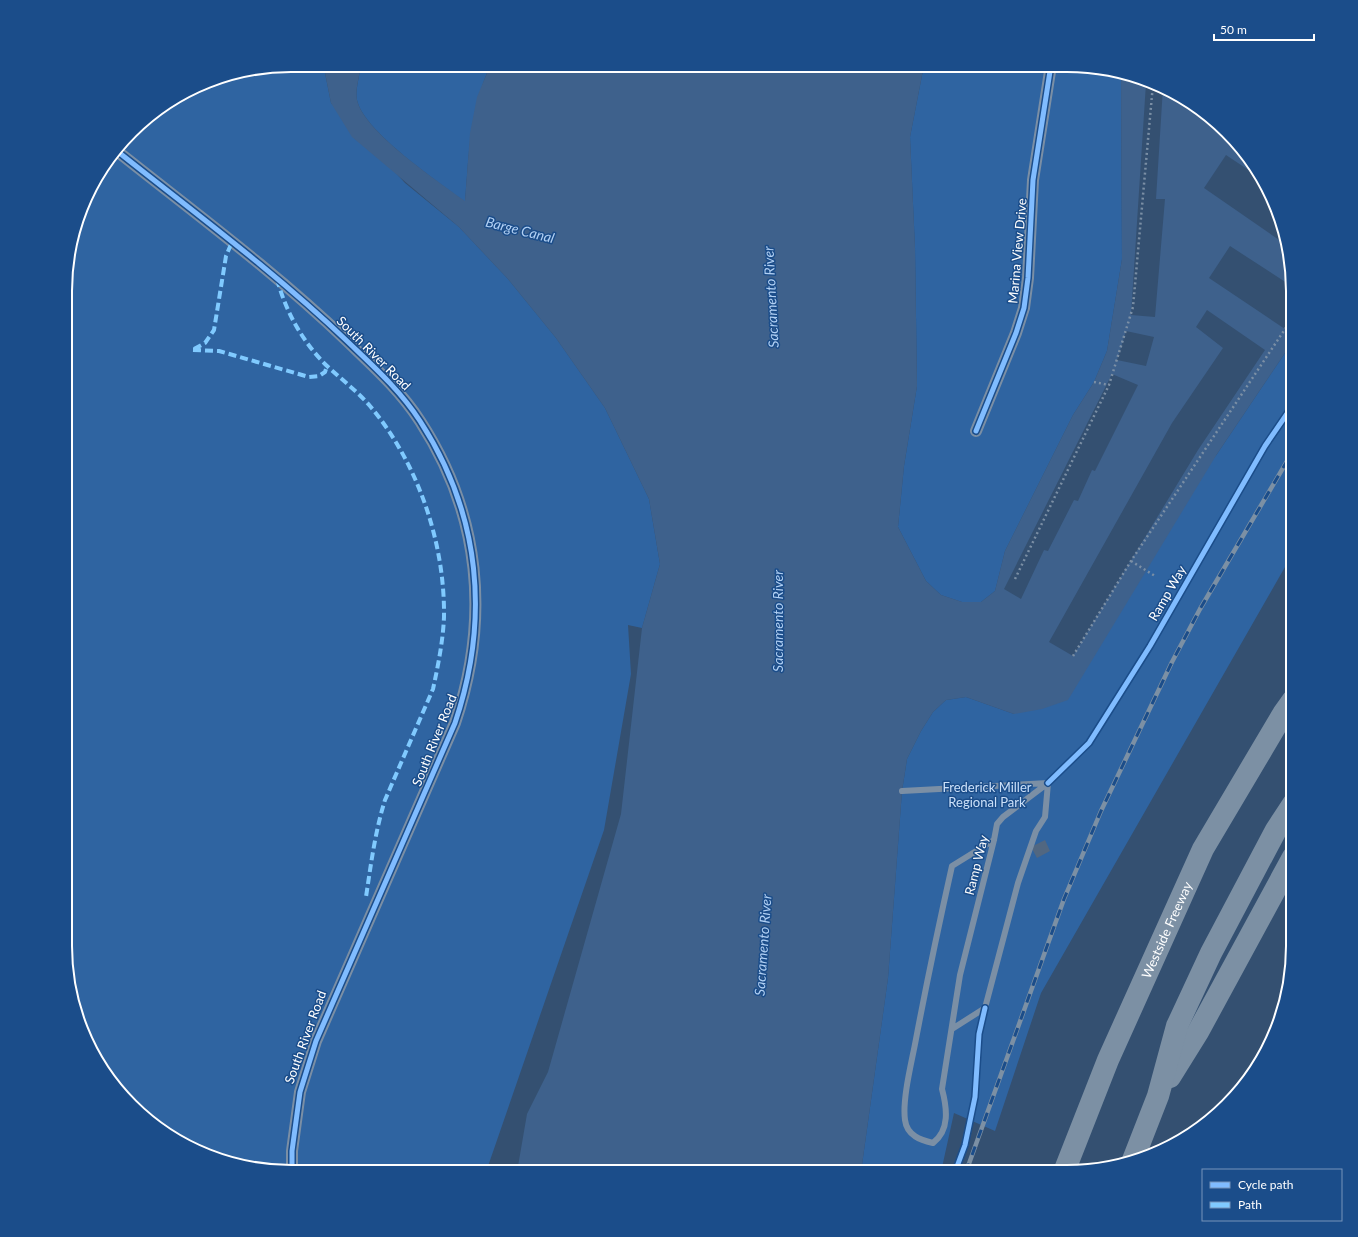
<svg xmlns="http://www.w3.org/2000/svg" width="1358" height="1237" font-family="Lato,sans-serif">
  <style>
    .green { fill: #2f64a1 }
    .water { fill: #3e618c }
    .pier { fill: #345071 }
    .building { fill: #516781 }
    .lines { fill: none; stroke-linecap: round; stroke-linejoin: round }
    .path { stroke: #7b8fa5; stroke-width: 2.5; stroke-dasharray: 2 3; stroke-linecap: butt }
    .service { stroke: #7b8fa5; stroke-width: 6 }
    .minor { stroke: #7b8fa5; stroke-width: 12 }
    .motorway { stroke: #7c90a4; stroke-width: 22 }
    .rail-casing { stroke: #7c90a4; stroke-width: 4.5 }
    .rail { stroke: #1b4d8a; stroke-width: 3; stroke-dasharray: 9; stroke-linecap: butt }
    .quiet { stroke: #80caff; stroke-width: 4; stroke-dasharray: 8 4; stroke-linecap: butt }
    .cycleway-casing { stroke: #1b4d8a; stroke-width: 8 }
    .cycleway { stroke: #80bcff; stroke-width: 5 }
    .labels { text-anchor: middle; stroke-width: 3; stroke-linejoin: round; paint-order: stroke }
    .street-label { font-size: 13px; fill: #fff; stroke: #1b4d8a }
    .park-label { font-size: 13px; fill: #cbe0f9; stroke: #1b4d8a }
    .water-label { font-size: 14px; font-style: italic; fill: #b1d0f4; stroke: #1b4d8a }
    .rim { fill: none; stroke: #fff; stroke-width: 2 }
  </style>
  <rect width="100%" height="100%" fill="#345071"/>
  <path class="green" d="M291,65H318L324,68L331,103L405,183L459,227L508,279L556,338L605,408L649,499L660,564L642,628L628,625L631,674L604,830L486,1172H290L232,1164L191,1149L121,1095L82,1033L65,961L67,261L95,178L142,121L218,77Z
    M358,65H499L497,68L487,73C469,116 469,156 465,202C438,181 364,132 357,100C355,92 359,78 360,70Z
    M924,65L1082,66L1121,76L1122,259L1107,351L1094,382L1073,415L1005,551L995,591L981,602H962L941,595L926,581L898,527L904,466L917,386L915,248L910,137Z
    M1293,341V553L1041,993L995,1131L954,1113L941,1172H861L888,978L902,791L907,759L921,731L933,712L946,700L966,697L1014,714L1217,454Z"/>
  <path class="water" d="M318,65H358L360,70C359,78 355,91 357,100C364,132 438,181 465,201L470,133L477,97L487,73L497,68L499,65H924L910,137L915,248L917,386L904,466L898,527L926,581L941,595L962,602H981L995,591L1005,551L1073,415L1094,382L1107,351L1122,259L1121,76L1167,88L1237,142L1276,204L1292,276L1293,341L1217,454L1068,700L1042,709L1014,714L966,697L946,700L933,712L921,731L907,759L902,791L888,978L861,1172H517L527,1114L548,1072L621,814L642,628L660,564L649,499L605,408L556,338L508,279L459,227L352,137L331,103L324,68Z"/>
  <path class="pier" d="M1146,83L1163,87L1156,199H1165L1155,317L1131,315Z
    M1226,155L1259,177L1276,204L1285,244L1204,188Z
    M1230,246L1293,287V317L1285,329L1209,278Z
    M1207,310L1265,350L1198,450L1073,656L1049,642L1172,423L1223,348L1196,327Z
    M1126,331L1154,337L1146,366L1117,360Z
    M1112,374L1138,385L1095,471L1092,470L1078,501L1074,500L1048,551L1044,550L1021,599L1004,589Z"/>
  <path class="building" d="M1045,840L1050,851L1037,858L1031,847Z"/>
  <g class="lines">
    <path class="path" d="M1094,382L1109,385
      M1131,561L1155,576
      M1015,579L1109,385L1133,307L1153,84
      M1073,656L1131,561L1293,317"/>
    <path class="service" d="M902,791L1048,783
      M994,840L952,866C939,924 927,981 916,1039C912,1061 902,1099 905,1120C907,1136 921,1140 933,1143C950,1130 947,1108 942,1089L960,975L994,840L997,824L1003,817L1048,783L1089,743L1150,646L1265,446L1293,405
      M952,1029L985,1008L1018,883L1036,831L1045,817L1048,783"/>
    <path class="minor" d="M117,151C195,213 275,272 347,341C373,366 400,390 420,421C481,515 490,619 455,723L316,1041L300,1092L292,1151V1172
      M976,431L1016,333L1024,308L1028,278L1033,180L1051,65"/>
    <g class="motorway">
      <path d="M1170,1077L1198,1032L1293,857"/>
      <path d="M1133,1160L1158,1096L1177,1026L1211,953L1276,830L1293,804"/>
      <path id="s1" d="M1064,1172L1108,1060L1203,849L1283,714L1293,700"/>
    </g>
    <defs>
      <path id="rail" d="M966,1172L1064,899L1101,811L1172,662L1200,609L1293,451"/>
    </defs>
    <use href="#rail" class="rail-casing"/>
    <use href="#rail" class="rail"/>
    <path class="quiet" d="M277,279C286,312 302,341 326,365C341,379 357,391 370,406C418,463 445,543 444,617C443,641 438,666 433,689L385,800C375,832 371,864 366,897
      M194,349L205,343L214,330L226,256L232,242
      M193,350L219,351L309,377L319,376L325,372L327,366"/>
    <defs>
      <path id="cycleway" d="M117,151C195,213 275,272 347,341C373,366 400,390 420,421C481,515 490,619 455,723L316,1041L300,1092L292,1151V1172
        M976,431L1016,333L1024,308L1028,278L1033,180L1051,65
        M1048,783L1089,743L1150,646L1265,446L1293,405
        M955,1172L965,1145L975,1097L979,1034L985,1008"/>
    </defs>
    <use href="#cycleway" class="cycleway-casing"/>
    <use href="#cycleway" class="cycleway"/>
  </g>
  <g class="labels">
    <g class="street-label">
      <text transform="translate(1017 251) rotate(-85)" y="5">Marina View Drive</text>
      <text transform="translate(374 353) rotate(45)" y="5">South River Road</text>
      <text transform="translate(1167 593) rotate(-60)" y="5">Ramp Way</text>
      <text transform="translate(434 740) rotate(-68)" y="5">South River Road</text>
      <text transform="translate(976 865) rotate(-76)" y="5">Ramp Way</text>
      <text dy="5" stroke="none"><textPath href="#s1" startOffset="263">Westside Freeway</textPath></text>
      <text transform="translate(305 1037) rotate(-70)" y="5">South River Road</text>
    </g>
    <g class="park-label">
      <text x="987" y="792">Frederick Miller<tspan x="987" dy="15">Regional Park</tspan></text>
    </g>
    <g class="water-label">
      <text transform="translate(520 230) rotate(14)" y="5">Barge Canal</text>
      <text transform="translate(771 297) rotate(-93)" y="5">Sacramento River</text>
      <text transform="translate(778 621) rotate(-90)" y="5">Sacramento River</text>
      <text transform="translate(763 945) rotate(-86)" y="5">Sacramento River</text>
    </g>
  </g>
  <path d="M0 0H1358V1237H0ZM291 72H1067A219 219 0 0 1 1286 291V946A219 219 0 0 1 1067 1165H291A219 219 0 0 1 72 946V291A219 219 0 0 1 291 72Z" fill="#1b4d8a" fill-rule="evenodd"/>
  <path class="rim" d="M291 72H1067A219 219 0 0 1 1286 291V946A219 219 0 0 1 1067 1165H291A219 219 0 0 1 72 946V291A219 219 0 0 1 291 72Z"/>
  <rect x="1202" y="1169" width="140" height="52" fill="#1b4d8a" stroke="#7694b9"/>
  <rect x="1210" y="1182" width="20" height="6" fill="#80bcff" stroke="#7694b9"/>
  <text x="1238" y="1189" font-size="12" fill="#ffffff">Cycle path</text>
  <rect x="1210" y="1202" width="20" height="6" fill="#80caff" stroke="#7694b9"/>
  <text x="1238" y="1209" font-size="12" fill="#ffffff">Path</text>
  <path d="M1214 34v6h100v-6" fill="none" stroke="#ffffff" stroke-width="2"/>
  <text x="1220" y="34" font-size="12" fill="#ffffff" stroke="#1b4d8a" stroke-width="3" paint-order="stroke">50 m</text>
</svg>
